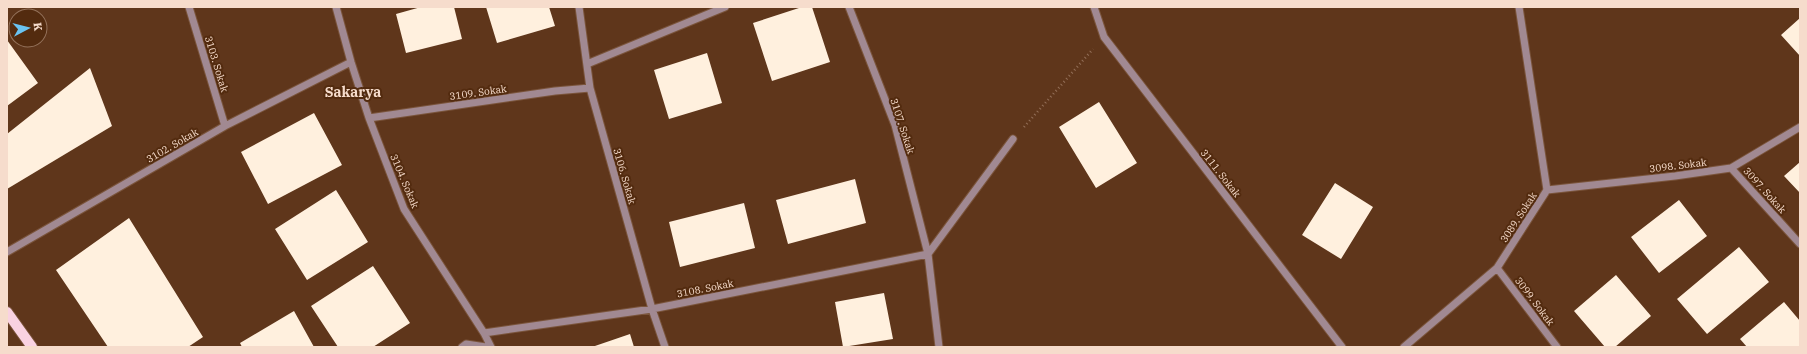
<svg xmlns="http://www.w3.org/2000/svg" width="1807" height="354" font-family="'IBM Plex Serif',serif">
  <style>
    .building { fill: #fff0de }
    .lines { fill: none; stroke-linecap: round; stroke-linejoin: round }
    .minor-casing { stroke: #7a543b; stroke-width: 9 }
    .major-casing { stroke: #7a543b; stroke-width: 12 }
    .path { stroke: #947059; stroke-width: 2.5; stroke-dasharray: 1 3; stroke-linecap: butt }
    .minor { stroke: #a18992; stroke-width: 7 }
    .major { stroke: #f9d2e1; stroke-width: 10 }
    .labels { text-anchor: middle; stroke-width: 4; stroke-linejoin: round; paint-order: stroke }
    .street-label { font-size: 10px; fill: #f6dccc; stroke: #532b0f }
    .district-label { font-size: 14px; font-weight: bold; fill: #f6dccc; stroke: #532b0f }
  </style>
  <rect width="100%" height="100%" fill="#5f361b"/>
  <path class="building" d="M421,7H454L462,39L406,53L396,14Z
    M486,7H549L555,26L497,43Z
    M802,7H812L830,62L772,81L753,23Z
    M1800,18V56L1781,35Z
    M7,40L38,83L7,106Z
    M707,53L722,103L669,119L654,70Z
    M90,68L112,126L7,189V134Z
    M1099,102L1137,163L1096,188L1059,127Z
    M314,113L342,165L268,204L241,152Z
    M1800,162V193L1784,176Z
    M855,179L866,223L788,244L776,200Z
    M1335,183L1373,207L1341,259L1302,235Z
    M336,190L368,242L307,280L275,229Z
    M1679,200L1707,236L1659,273L1631,237Z
    M744,203L755,248L680,267L669,222Z
    M129,218L203,337L188,347H108L56,270Z
    M1739,247L1769,282L1707,334L1677,299Z
    M373,266L410,323L373,347H338L311,306Z
    M1616,275L1651,316L1615,347H1605L1574,311Z
    M884,293L893,339L843,347L835,302Z
    M1784,302L1800,321V347H1747L1740,339Z
    M294,311L314,347H242L240,343Z
    M630,334L634,347H592Z"/>
  <g class="lines">
    <defs>
      <path id="minor" d="M189,7L225,126
        M336,7L351,62L369,118L404,209L484,333L491,347
        M579,7L590,88L652,309L665,347
        M849,7L895,125L928,254L939,347
        M1094,7L1104,37L1342,347
        M587,64L725,7
        M369,118L555,91L590,88
        M1731,168L1800,244
        M1547,190L1675,176L1731,168L1800,127
        M7,252L225,126L351,62
        M928,254L1013,139
        M1497,268L1557,347
        M484,333L652,309L928,254
        M462,347L466,344L486,347
        M1404,347L1497,268L1547,190L1519,7"/>
      <path id="major" d="M7,312L32,347"/>
    </defs>
    <use href="#minor" class="minor-casing"/>
    <use href="#major" class="major-casing"/>
    <path class="path" d="M1024,127L1093,49"/>
    <use href="#minor" class="minor"/>
    <use href="#major" class="major"/>
  </g>
  <g class="labels">
    <g class="street-label">
      <text transform="translate(217 64) rotate(73)" y="4">3103. Sokak</text>
      <text transform="translate(478 92) rotate(-8)" y="4">3109. Sokak</text>
      <text transform="translate(903 126) rotate(72)" y="4">3107. Sokak</text>
      <text transform="translate(172 145) rotate(-30)" y="4">3102. Sokak</text>
      <text transform="translate(1678 165) rotate(-7)" y="4">3098. Sokak</text>
      <text transform="translate(1221 173) rotate(52)" y="4">3111. Sokak</text>
      <text transform="translate(625 176) rotate(74)" y="4">3106. Sokak</text>
      <text transform="translate(405 181) rotate(67)" y="4">3104. Sokak</text>
      <text transform="translate(1765 190) rotate(48)" y="4">3097. Sokak</text>
      <text transform="translate(1518 217) rotate(-57)" y="4">3089. Sokak</text>
      <text transform="translate(705 288) rotate(-11)" y="4">3108. Sokak</text>
      <text transform="translate(1535 301) rotate(53)" y="4">3099. Sokak</text>
    </g>
    <g class="district-label">
      <text x="353" y="97">Sakarya</text>
    </g>
  </g>
  <rect width="1807" height="354" fill="none" stroke="#f6dccc" stroke-width="16"/>
  <g transform="translate(28 28) rotate(83)"><circle r="19" fill="#532b0f" stroke="#94725b"/>
  <path d="M0-3L7 15L0 10L-7 15Z" fill="#6ac3f1"/>
  <text y="-6" font-size="11" font-weight="bold" text-anchor="middle" fill="#f6dccc">K</text>
  </g>
</svg>
